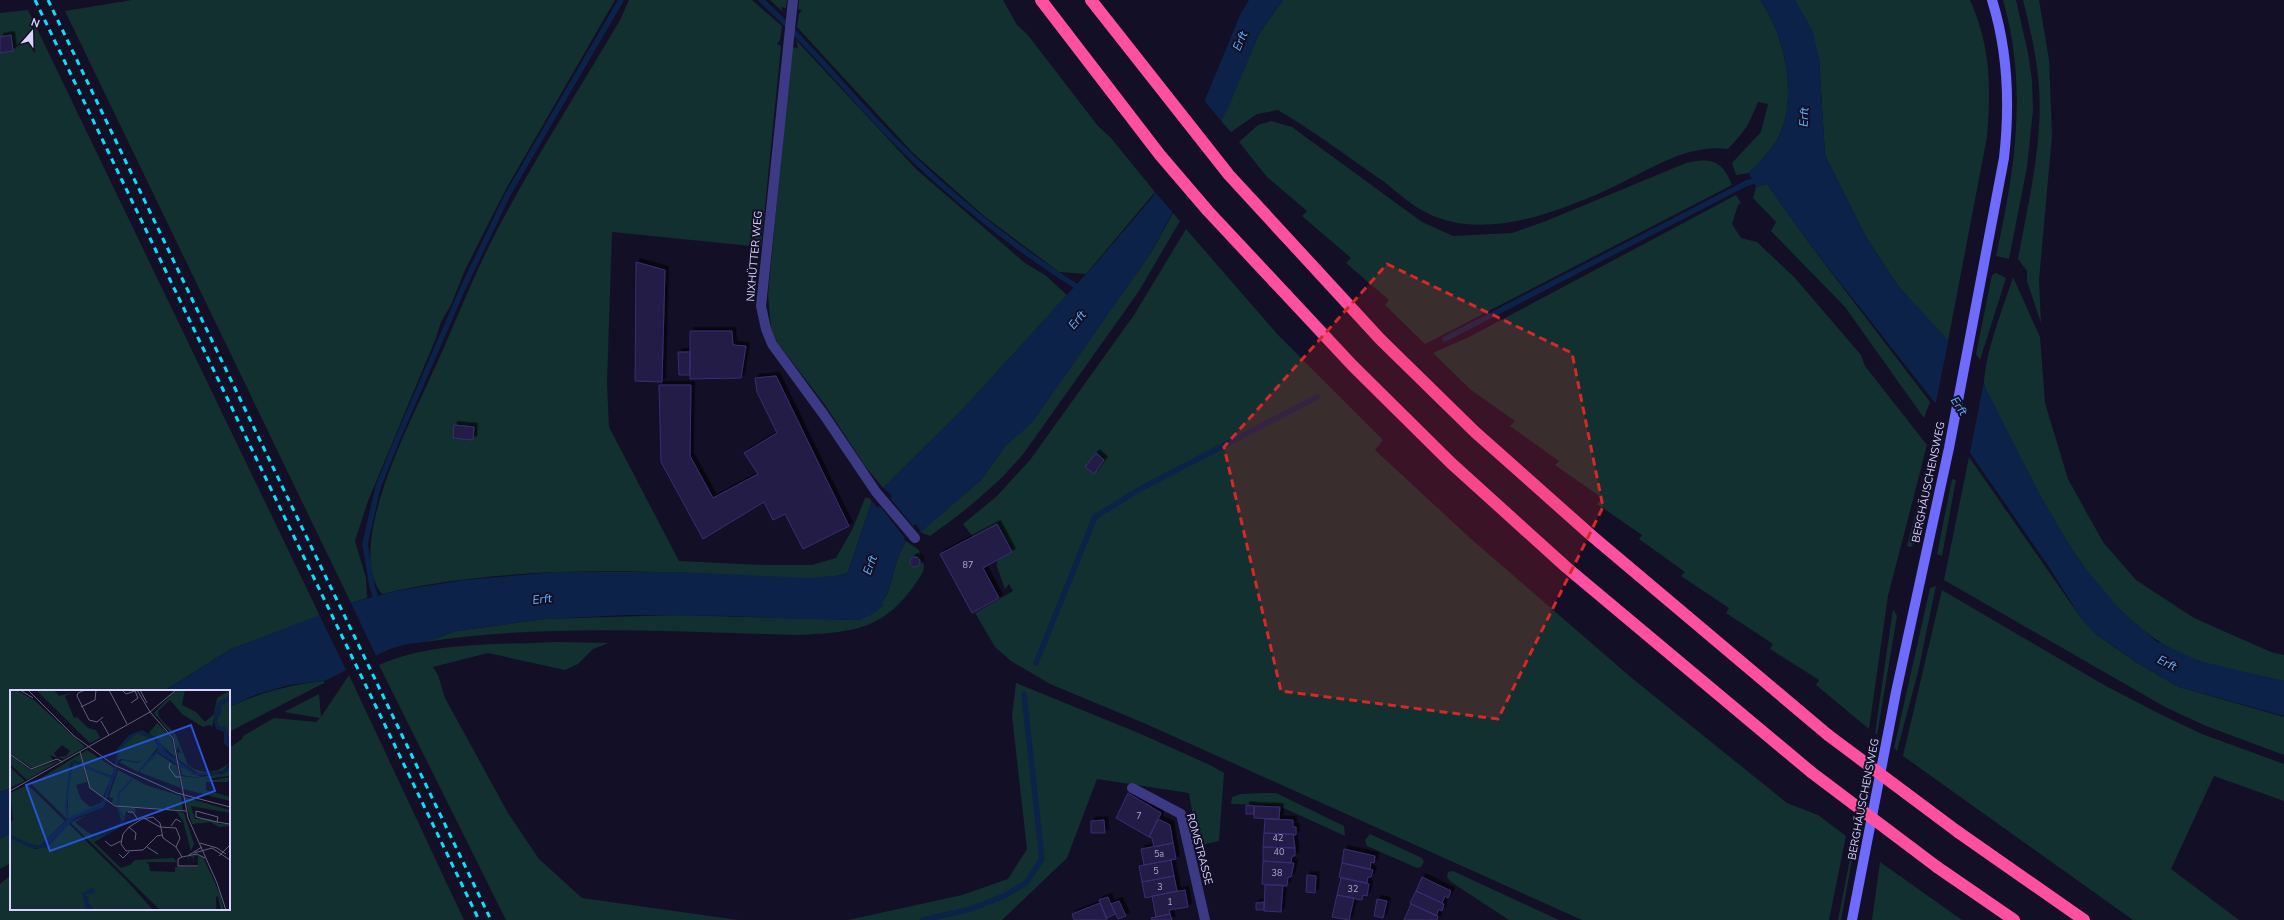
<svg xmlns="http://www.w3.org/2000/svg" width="2284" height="920" font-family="'Nunito Sans',sans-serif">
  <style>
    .green { fill: #12302f }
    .water { fill: #0c2248 }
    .pier { fill: #130f26 }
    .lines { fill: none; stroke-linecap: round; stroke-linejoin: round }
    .stream { stroke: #0c2248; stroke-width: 5.5 }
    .building { fill: #241b47; stroke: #3b2d73; filter: url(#shadow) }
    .minor { stroke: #3d3a85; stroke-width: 10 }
    .secondary { stroke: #6f6bff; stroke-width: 10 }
    .motorway { stroke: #ff4fa3; stroke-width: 12 }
    .rail { stroke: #00e5ff; stroke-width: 3; stroke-dasharray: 6 5; stroke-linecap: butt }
    .motorway-bridge { stroke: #ff4fa3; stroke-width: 12 }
    .marked { fill: #d62828; fill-opacity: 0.2; stroke: #d62828; stroke-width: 3; stroke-dasharray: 8 5; stroke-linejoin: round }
    .labels { text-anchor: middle; stroke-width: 4; stroke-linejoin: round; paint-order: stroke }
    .number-label { font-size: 9px; fill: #aca6d1 }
    .street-label { font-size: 11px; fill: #d9d4ff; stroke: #130f26 }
    .water-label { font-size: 12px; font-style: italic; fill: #62b6ff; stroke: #130f26 }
    .inset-river { fill: none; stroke: #0c2248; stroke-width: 2 }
    .inset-road { fill: none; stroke: #625e7d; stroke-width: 1 }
    .view { fill: #2655da; fill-opacity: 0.15; stroke: #2655da; stroke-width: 2 }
    .inset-edge { fill: none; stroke: #d9d4ff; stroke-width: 2 }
  </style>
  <defs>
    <filter id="shadow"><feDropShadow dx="3.5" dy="-3.5" stdDeviation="0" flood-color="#0009"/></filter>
  </defs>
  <rect width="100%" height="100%" fill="#130f26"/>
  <path class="green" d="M132,0H615L506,189L465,270L451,305L441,322L436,338L368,501L355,541L366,578L367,598L351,603L65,11Z
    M629,0H752L782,26L780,40L777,44L781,46L761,247L612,232L607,383L609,427L679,561L764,565H812L836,558L853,528L865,498H869L872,501L848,572C827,586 714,574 683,573C641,571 598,571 556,572C498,575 438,580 382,594C344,549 409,425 430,378C451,334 468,288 490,244C529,167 576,95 620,20Z
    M770,0H787L786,8L781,7L784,13Z
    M799,0H1003L1017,25L1027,34L1098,126L1111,138L1155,192L1086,274L1059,272L984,216L912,152L797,27L799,14L802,10L798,9Z
    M1283,0H1760C1784,33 1797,93 1781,132C1775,147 1760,161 1749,173L1736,175L1732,163L1761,132L1768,104L1758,102C1748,126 1746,130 1728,149C1687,144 1651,169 1615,186C1562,211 1484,242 1427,213C1411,205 1397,192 1383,181C1348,157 1315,132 1278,110L1257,114L1231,132L1221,121L1259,34Z
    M1795,0H1970C1991,47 1991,87 1987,137L1948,341L1898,286L1866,237L1825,155L1819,58Z
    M2003,0H2016L2028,53L2032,80L2033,110L2027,167L2009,259L1996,256C2015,169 2028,88 2003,0Z
    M2023,0H2039L2049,60L2052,136L2039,280L2041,323L2027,281V271L2018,259C2028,203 2043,144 2039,87C2037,58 2030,28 2023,0Z
    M28,10L320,616L231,649L164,691H11V788L0,792V13Z
    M796,40L917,170L1025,263L1045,275L1067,295L963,409L883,488L865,466L825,405L777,342L771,329L768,294L792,47L798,48Z
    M1271,121L1292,127L1422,222L1453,236L1512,233L1546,221L1686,163C1711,157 1723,161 1732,185L1425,344L1385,305L1389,300L1346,263L1351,258L1302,216L1307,211L1267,177L1239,142L1258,125Z
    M1767,184L1812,247L1930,402L1924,418L1845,307L1771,231L1776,222L1753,198L1756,187Z
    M1736,195L1741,203L1738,205L1732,224L1741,238L1757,242L1795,278L1861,355L1865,366L1927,445L1888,596L1869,729L1816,685L1819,680L1770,649L1773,644L1726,613L1729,608L1681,576L1685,572L1639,539L1642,535L1597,504L1602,498L1555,465L1559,461L1510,426L1515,421L1471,390L1433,353L1471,336Z
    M1173,213L1180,221L1139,291L1024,453C997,486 965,511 930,536L920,532L982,479L1005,446L1032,422L1152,251Z
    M1186,229L1278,335L1383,440L1375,450L1470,538L1633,679L1787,803L1818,815L1846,836L1829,920H1582L1146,724L1050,684L1011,661L995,647L975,613L1013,591L1009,584L1005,589L997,567V561L1012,552L997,524L973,537L963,524L997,496L1030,460L1134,315Z
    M1996,273L2006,278L1980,360L1976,354L1992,275Z
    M2013,277L2040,337L2045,403L2068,479L2103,542L2136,580L2194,618L2271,652L2284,655V681C2256,675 2226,671 2199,661C2111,631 2058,532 2019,455C2013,443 1983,390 1984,382C1986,350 2003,308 2013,277Z
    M1936,434L1939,435L1938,445L1912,547L1907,546Z
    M1969,457L2081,618L2096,634L2114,647L2139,664L2179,687L2284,717V755L2206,726L2165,707L1944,580Z
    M1952,479L1956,480L1942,556L1937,554Z
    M906,541L919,550L924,566L923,572C888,629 860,632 797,635C673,632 547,623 425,642L456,631L544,619L677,615L859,620L883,606L881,604C894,588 893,560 906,541Z
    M1936,586L1918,672L1897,751L1894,748L1930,588Z
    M1942,590L2104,685L2162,715L2202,734L2284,764V801L2214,776L2171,869L2239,920H2133L1903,756Z
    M1893,609L1897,616L1877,735L1875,733Z
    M556,642L609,643L593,649L578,664L565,670L488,653L433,667L438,675L445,698L508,813L539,859L582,898L738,920H506L379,665C433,641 498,645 556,642Z
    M349,675L464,920H0V884L11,875V909H229V744L232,746L242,739L243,736L274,718L316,722L320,718L284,712L319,694L321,717Z
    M324,681V683L229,732V707C262,692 288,685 324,681Z
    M1016,683L1141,734L1212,766L1224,773L1219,841L1198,846L1189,793L1097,779L1067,858L1002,920H848L962,895L1008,879L1027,849L1012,716Z
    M1263,793H1276L1344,826L1345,836L1277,805L1231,804L1232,797L1241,794Z
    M11,833V863L0,869V839Z
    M1370,834L1422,858L1424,862L1421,867L1417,868L1367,846L1365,840Z
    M1853,843L1855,844L1841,920H1838Z
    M1880,862L1962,920H1872Z
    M1453,871L1559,920H1560H1509L1451,882L1447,877L1448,872Z"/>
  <path class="water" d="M1249,0H1283L1259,34L1229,106L1152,251L1032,423L1005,446L982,479L922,531H919L916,525L904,539L906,541C893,560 894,588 881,604L883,606L871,615L859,620L797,619L731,616L628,615L544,619L456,631L425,642L407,644L390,649L324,681L289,685L255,695L229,707V691H164L231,649L351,603L395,591L464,580L556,572H682L808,578L843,575L848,572L872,501L878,507L892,496L883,488L963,409L1097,262L1151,199L1187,143L1241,13Z
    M1760,0H1795L1812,29L1819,58L1825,155L1866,237L1898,286L1944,336L1983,383L2040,495L2078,559L2120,610L2156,641L2199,661L2284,681V716L2179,687L2139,664L2096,634L2081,618L2049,567L1936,404L1812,247L1767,184L1756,187L1749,173C1760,161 1775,147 1781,132C1797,93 1784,33 1760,0Z
    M11,788V833L0,839V792Z"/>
  <path class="pier" d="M1203,99L1222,122L1174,214L1154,191L1185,142Z
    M1949,338L1984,381L1969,457L1935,407Z
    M882,487L892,496L890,498L913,526L916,524L921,532H918L916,527L907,538L908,542L880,506L877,507L871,499L878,505L889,496L885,493Z
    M350,601L377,658L347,672L319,614Z"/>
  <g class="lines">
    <path class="stream" d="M761,0C809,43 849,95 895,141C949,195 1016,249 1082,290
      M1445,339L1747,183L1760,179
      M377,602L372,586L365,544L378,487L397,440L463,288L508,194L621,0
      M1036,663L1095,517L1140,489L1317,397
      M923,920L971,909L1004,896L1026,883L1042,859L1024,694"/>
  </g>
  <path class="building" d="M11,35L13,51L0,53V37Z
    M636,262L665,270L662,382L635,381Z
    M690,331H732L733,345L746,346L741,378L690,379Z
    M678,352H690V375H679Z
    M776,376L849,526L803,549L785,514L773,520L764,502L703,539L661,462L659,385H691L690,456L713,498L758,474L744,453L777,433L757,392L755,378Z
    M454,425L474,427L473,440L453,438Z
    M1096,453L1104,460L1094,474L1085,467Z
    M997,524L1012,552L983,568L999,598L972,613L940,554Z
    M910 562a5 5 0 1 1 10 0a5 5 0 1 1-10 0Z
    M1128,793L1161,813L1149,837L1116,818Z
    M1246,805L1254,806V814H1246Z
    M1254,806L1280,807L1279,819L1254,818Z
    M1158,819L1170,825L1173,843L1154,847L1152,838L1149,837Z
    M1265,819L1293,820V827H1296V835L1264,833Z
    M1104,820L1105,833H1091V821Z
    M1264,833L1293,834L1295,848L1263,847Z
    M1173,843L1176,859L1144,865L1141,849Z
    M1263,847L1295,848V856H1292L1291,863L1263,861Z
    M1344,849L1375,856L1374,863L1371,862L1370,869L1342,863Z
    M1171,860L1174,876L1142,882L1139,866Z
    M1263,861L1294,863L1291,877H1288L1287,886L1262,884Z
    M1342,863L1373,870L1371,877H1368L1367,883L1339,877Z
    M1307,875L1316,876L1315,893L1306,892Z
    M1174,876L1177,891L1145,898L1142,882Z
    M1422,877L1451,891L1448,898L1445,896L1442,903L1416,891Z
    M1341,878L1369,884L1367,896L1363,895L1362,900L1337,895Z
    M1265,885H1283L1281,912L1264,911Z
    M1185,890L1188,907L1169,910L1170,914L1156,917L1152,896Z
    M1416,891L1444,904L1442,911L1439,909L1436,916L1410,903Z
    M1337,895L1354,898L1349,920L1332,917Z
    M1108,897L1115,914L1107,918L1099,900Z
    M1377,899L1387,901L1383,918L1374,916Z
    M1119,901L1126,916L1118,919L1111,904Z
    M1264,902V910H1256V903Z
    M1100,903L1107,920H1074L1072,914Z
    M1411,904L1438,916L1437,920H1404Z
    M1170,914L1172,920H1152L1151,918Z"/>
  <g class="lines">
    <path class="minor" d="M793,0L761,306L766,329L772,344L824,415L876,492L915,538
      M1132,788L1181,814L1205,920"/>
    <path class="secondary" d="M1852,920L1896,692L1949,448L2004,158C2010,105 2008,51 1992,0"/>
    <path class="motorway" d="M1041,0L1160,155L1208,211L1352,365L1451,463L1566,567L1811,772
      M1091,0L1229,175L1380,339L1475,432L1592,536L1828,735
      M1958,832L2084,920
      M1937,867L2014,920"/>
    <path class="rail" d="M35,0L479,920
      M48,0L491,920"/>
    <path class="motorway-bridge" d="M1828,735L1958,832
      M1811,772L1937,867"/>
  </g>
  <path class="marked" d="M1387,264L1572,353L1603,507L1498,719L1281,691L1224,447Z"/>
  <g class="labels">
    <g class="number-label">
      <text x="968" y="568">87</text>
      <text x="1139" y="819">7</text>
      <text x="1278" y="841">42</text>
      <text x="1279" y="855">40</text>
      <text x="1159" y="857">5a</text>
      <text x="1156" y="874">5</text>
      <text x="1277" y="876">38</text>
      <text x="1160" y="890">3</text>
      <text x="1353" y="892">32</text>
      <text x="1170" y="905">1</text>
    </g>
    <g class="street-label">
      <text transform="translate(754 256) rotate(-85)" y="4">NIXHÜTTER WEG</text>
      <text transform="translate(1928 482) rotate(-78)" y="4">BERGHÄUSCHENSWEG</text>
      <text transform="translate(1863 799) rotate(-79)" y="4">BERGHÄUSCHENSWEG</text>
      <text transform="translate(1200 849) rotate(75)" y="4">ROMSTRASSE</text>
    </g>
    <g class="water-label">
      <text transform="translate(1240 41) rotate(-66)" y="4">Erft</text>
      <text transform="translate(1804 117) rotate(-87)" y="4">Erft</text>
      <text transform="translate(1077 320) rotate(-50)" y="4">Erft</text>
      <text transform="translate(1959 406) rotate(57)" y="4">Erft</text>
      <text transform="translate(870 565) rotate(-69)" y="4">Erft</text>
      <text transform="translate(542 599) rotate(-6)" y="4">Erft</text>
      <text transform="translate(2167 663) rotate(26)" y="4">Erft</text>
    </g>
  </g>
  <g transform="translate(10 690)">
    <rect width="220" height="220" fill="#130f26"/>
    <path d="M0,0H7L25,11L75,57L54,69L47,67L56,66L60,61L52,55L44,63L47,68L40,65L43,70L22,78L0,63ZM26,0H44L49,6L64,2L55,6L64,28L67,27L78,38L86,40L90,48L80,53ZM166,0H175L172,15L186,22L195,32L204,24L207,8L220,0V5L207,16L202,37L200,35L193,37L172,24L160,10L148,21L149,27L166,45L178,75L186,80L197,82L208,80L220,73L213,81L189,84L169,70L167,62L171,63L168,56L167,61L163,46L144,23ZM220,10V53L216,38L209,36L206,31L211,22V15ZM147,33L161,46L166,68L139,43ZM127,43L144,49L148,57L128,82L109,72L113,70L127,73L134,69L127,72L111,69L107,71L110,57ZM77,60L104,78L102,86L74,76L71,64ZM147,63L167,76L171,98L129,82ZM0,64L20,80L51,70L17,90L0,74ZM70,64L73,75L63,71L61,73L57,102L56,124L58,126V99L63,72L73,76L77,92L66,95L71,109L80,117L91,113L92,108V114L57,129L21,94ZM170,76L191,87L212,84L220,80V86L194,89L172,85ZM0,77L15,91L0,98ZM74,77L101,88L93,107L80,98ZM108,80L136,95L171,106L173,120L108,116L102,113L103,108L99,107ZM171,86L204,90L220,87L218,92H196V100L220,107V111L173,99ZM18,95L55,131L30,156L19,154L0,145L1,132L3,129L0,103ZM174,107L220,120V123L181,116L185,129H200L209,134H220V136L209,137L200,132L182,134ZM107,117L125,118L126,123L123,121L116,122L112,136L84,152L111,178L120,175L125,170L163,168L167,172H136L139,174L140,181L165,182V177H188V166H184V174L183,167H179V174L178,167L186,165L193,167L210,204L214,220H211L208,206L206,207V220H150L61,133L65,130L77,125L65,132L77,142L82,144L100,139L112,132ZM166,121L174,123L184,154L181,161L173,131ZM59,134L117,191L143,220H0V148L25,159L37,157Z" fill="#12302f"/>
    <path d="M220,5V10L211,15V22L206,31L209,36H214L217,40L220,58L214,54V42L206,39L204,32L207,13ZM132,40L148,49L157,63L185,83L211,82L220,76V80L208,85H184L148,62L147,53L144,49L127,43L109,60L106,82L94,117L65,128L35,158H21L0,148V145L19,154L30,156L60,127L92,114L105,77L107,59L119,45ZM81,198L85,199V203L74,205L79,207L78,211L84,220H76L72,203Z" fill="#0c2248"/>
    <path class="inset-river" d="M76,77L101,87M129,81L148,61M108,115L109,103L122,89M58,127L56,116L61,73L64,71L73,75M81,148L97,143L112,133L114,129L108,118"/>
    <path class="inset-road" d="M10,0L23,8M18,0L64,46L104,75L167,103L220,117M75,0L68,3L67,6L79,30L87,32L93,27M99,0L117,34M112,0L116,4L125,1L128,8L121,13M127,0L140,22L163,48L178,128L207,193L216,220M130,0L137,13M71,17L85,10L86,0M91,31L99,45M70,62L80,98L105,116L176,121M0,64L21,79L47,69L53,72M160,73L159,78L166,87H170M0,101L140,22L166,0M186,121L208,127L207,132L186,127ZM118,122H123L128,130M134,128L150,137L166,138L170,148L166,157M207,132L220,134M161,136L166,129L171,132M119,137L126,143L125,150M152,145L147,146L133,160L116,161L111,154L113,144L119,137L132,129L143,127L150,133L153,148L166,157L172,167L187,164L195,168M95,151L101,156L111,151M190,153L207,158L216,164M137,157L148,164M184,163L202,158L220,170M109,164L113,168L119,162M179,165L192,157M209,166L220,155M172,167L168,169V176H188"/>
    <path class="view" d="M181,35L205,101L40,161L16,95Z"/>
    <rect width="220" height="220" class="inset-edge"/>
  </g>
  <g transform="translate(32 32) rotate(20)" stroke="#130f26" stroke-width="3" paint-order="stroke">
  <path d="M0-3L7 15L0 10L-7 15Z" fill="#d9d4ff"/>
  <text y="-6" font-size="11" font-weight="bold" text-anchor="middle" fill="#d9d4ff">N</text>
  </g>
</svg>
